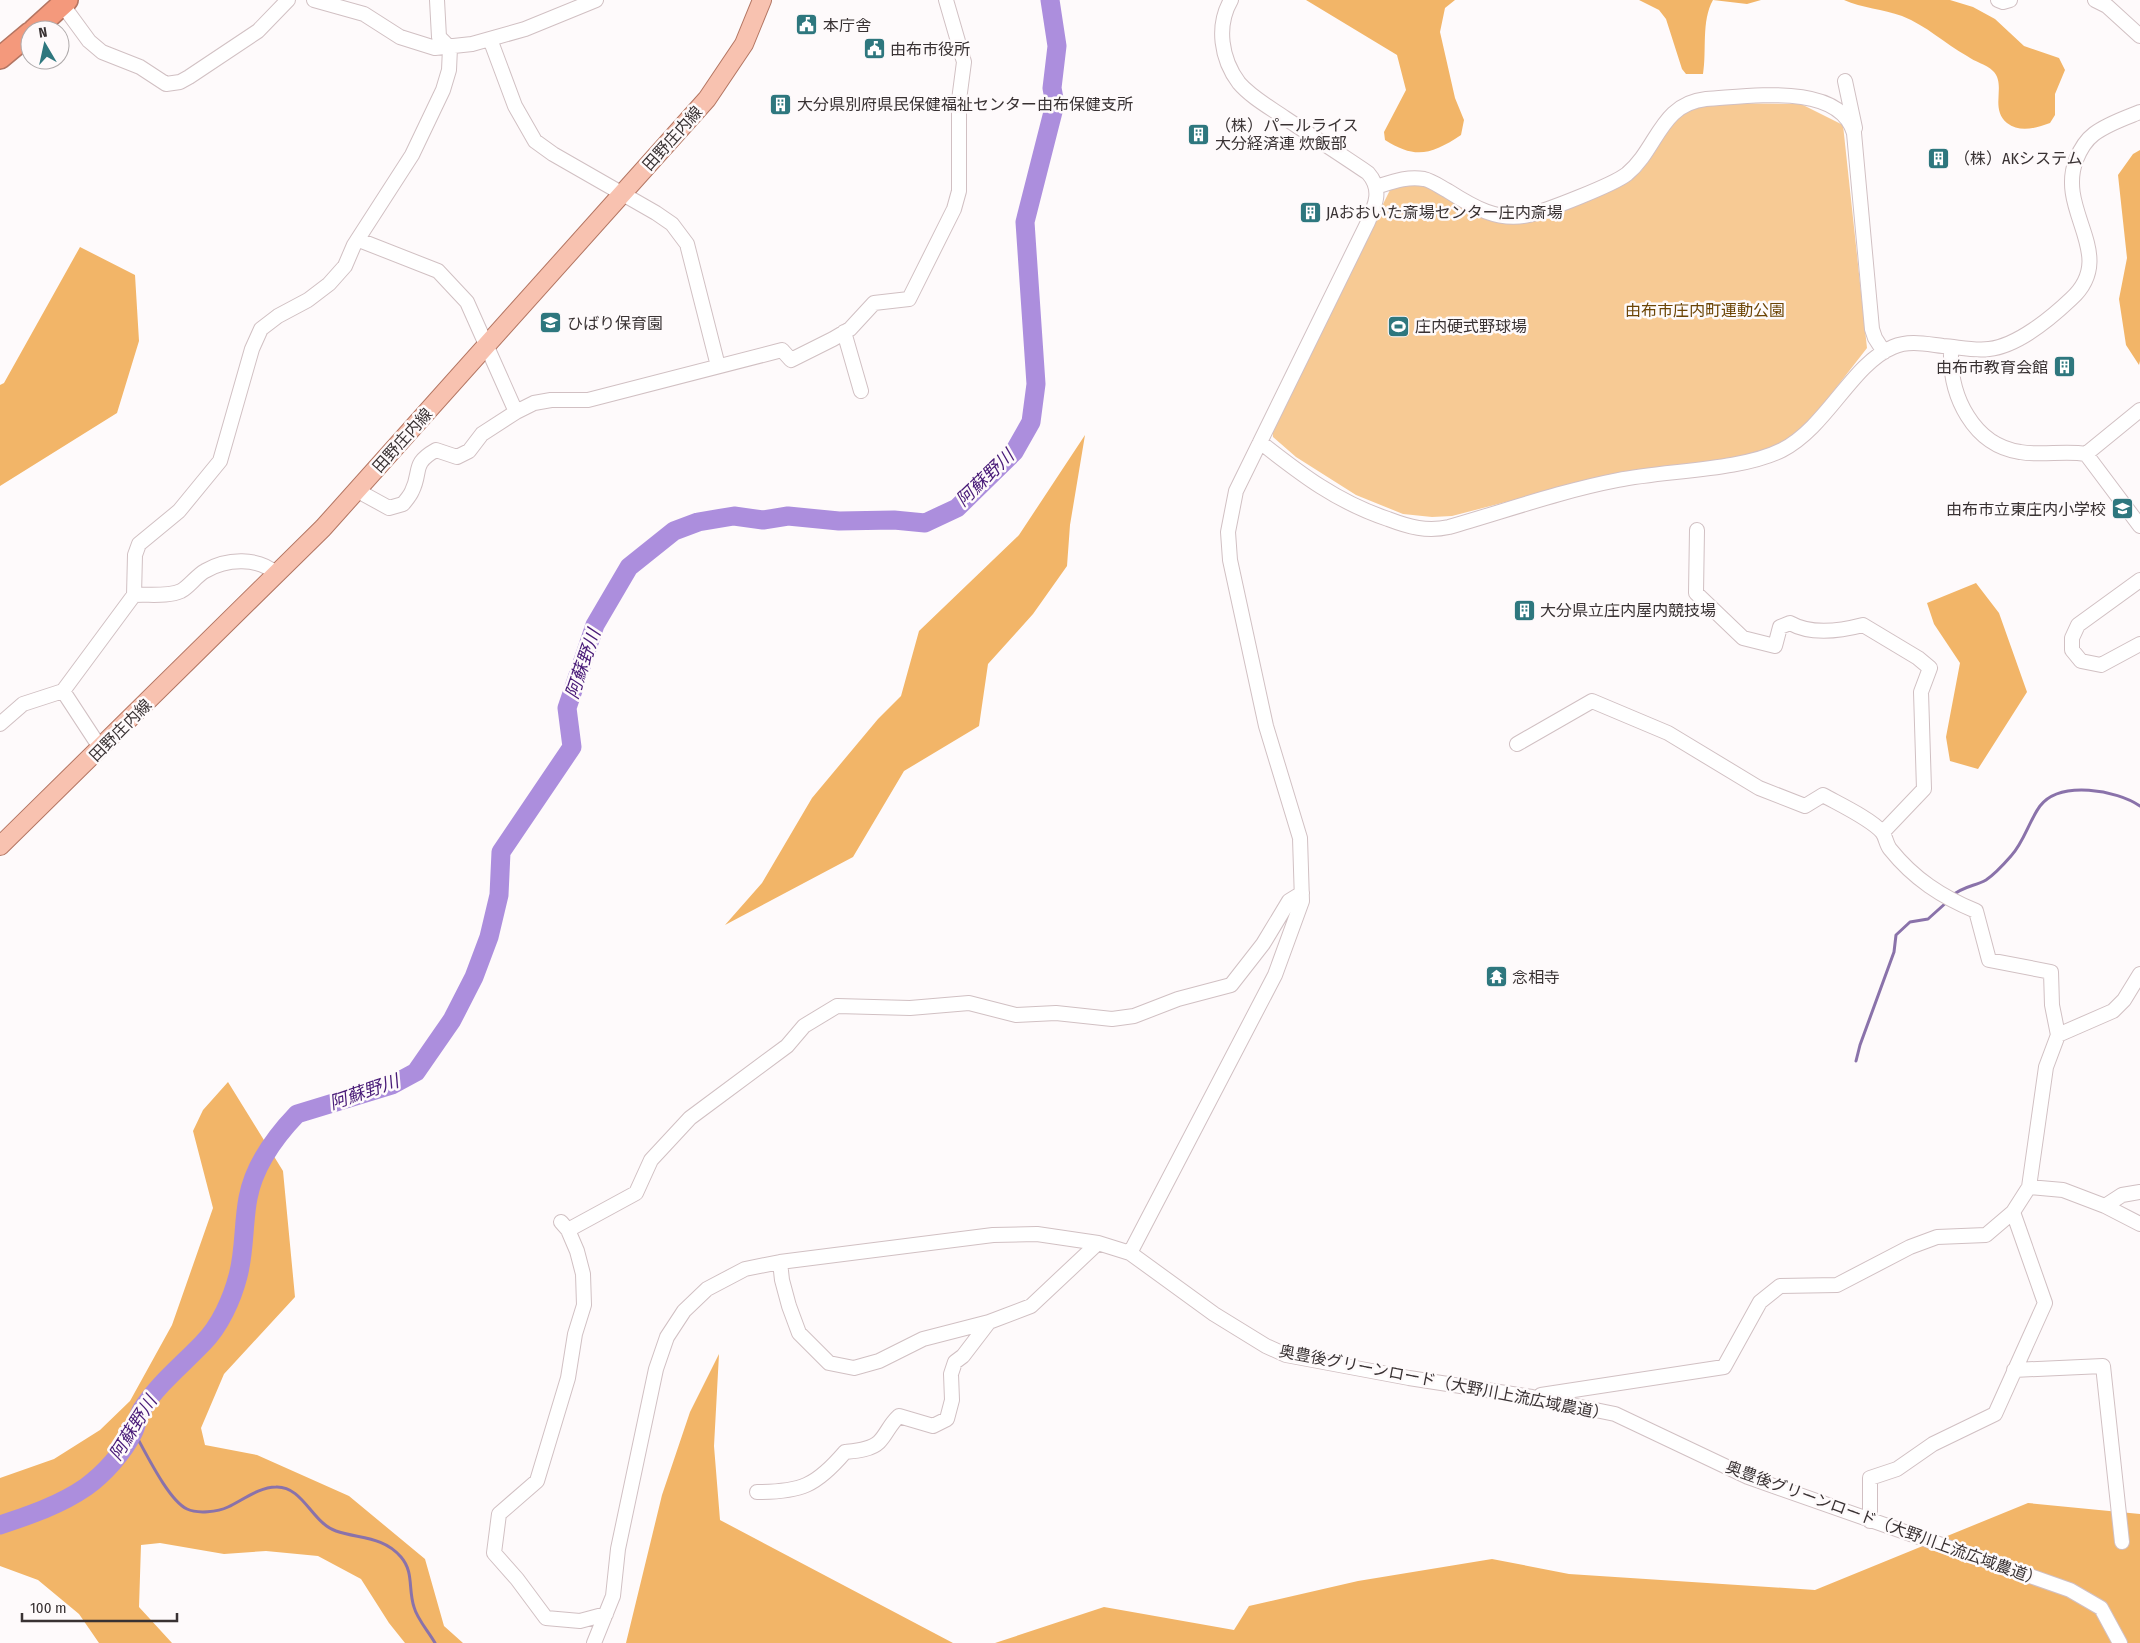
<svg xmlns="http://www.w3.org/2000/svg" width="2140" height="1643" font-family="'Fira Sans Condensed','Noto Sans JP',sans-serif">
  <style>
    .green { fill: #f7ca94 }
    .forest { fill: #f2b568 }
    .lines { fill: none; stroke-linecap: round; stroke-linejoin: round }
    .stream { stroke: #8a72aa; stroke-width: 3 }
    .river { stroke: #ac8edd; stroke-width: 19 }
    .minor-casing { stroke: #d1c0c3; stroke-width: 16 }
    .major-casing { stroke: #b37562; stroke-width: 20 }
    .highway-casing { stroke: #b37562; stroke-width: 24 }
    .minor { stroke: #fff; stroke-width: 14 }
    .major { stroke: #f8c2b0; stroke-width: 18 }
    .highway { stroke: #f4997c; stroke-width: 21 }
    .labels { text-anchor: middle; stroke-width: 5; stroke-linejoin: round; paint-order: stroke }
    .poi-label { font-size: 16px; fill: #393233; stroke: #fefafb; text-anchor: start }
    .street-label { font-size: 16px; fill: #393233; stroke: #fefafb }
    .park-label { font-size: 16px; fill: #6c4506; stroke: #fefafb }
    .water-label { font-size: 18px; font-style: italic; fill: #481a77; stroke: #fefafb }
  </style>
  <rect width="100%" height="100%" fill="#fefafb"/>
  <path class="green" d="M1707,103L1801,104L1843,125L1867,348L1811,420L1784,443L1751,456L1618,473L1452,516L1432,517L1403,514L1356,495L1296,457L1273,437L1272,428L1391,188L1406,183L1423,184L1495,221L1632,178L1641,171L1651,157L1671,120L1682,113Z"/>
  <path class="forest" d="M1306,0H1455L1445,8L1440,32L1455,98L1464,120L1461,135C1431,155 1415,159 1385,140L1384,132L1406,90L1397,55Z
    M1639,0H1761L1747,4L1713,0C1701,21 1707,51 1703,74H1686L1682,69L1666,19L1659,10Z
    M1844,0H1950L1973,7L1995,19L2024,46L2059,58L2065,70L2055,94V115L2050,123C2036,128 2020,133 2007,123C1989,108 2007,85 1993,71C1986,64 1975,62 1967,56C1944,43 1927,26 1902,16C1883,9 1862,8 1844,0Z
    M2140,150V361L2139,365L2126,345L2119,299L2127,258L2118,175L2133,154Z
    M80,247L135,275L139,341L117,413L0,486V385L4,383Z
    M1085,435L1070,525L1067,566L1033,614L988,664L979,726L904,771L853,857L725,925L762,883L812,798L878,719L901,696L919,631L1019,535Z
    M1976,583L1999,613L2027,692L1978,769L1950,761L1946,737L1960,663L1934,624L1927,603Z
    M228,1082L283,1171L295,1297L224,1374L201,1428L205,1445L257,1455L349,1496L425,1559L444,1626L463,1643H405L389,1623L361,1579L318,1556L266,1551L224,1554L160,1543L141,1545L139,1607L172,1643H99L79,1614L38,1580L0,1566V1478L54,1459L100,1430L130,1401L172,1325L213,1208L193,1131L203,1110Z
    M719,1354L714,1446L720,1520L953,1643H626L662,1495L690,1412Z
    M2028,1503L2140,1514V1643H995L1104,1607L1234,1630L1249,1606L1358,1581L1492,1559L1569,1574L1815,1590Z"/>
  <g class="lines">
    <path class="stream" d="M1952,896C1963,886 1976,886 1986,880C1995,874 2004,864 2011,856C2024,842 2029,821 2040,806C2060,780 2117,790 2140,806
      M1856,1061L1860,1045L1894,952L1896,935L1910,922L1928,919L1948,901
      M134,1432C145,1451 168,1500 187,1509C197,1514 218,1512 228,1507C243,1500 259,1487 276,1487C303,1486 312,1523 336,1531C359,1539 383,1536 401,1557C414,1572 408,1589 414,1607C417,1619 429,1632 435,1643"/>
    <path class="river" d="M0,1525C30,1515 60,1505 86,1487C104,1474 123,1453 133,1433C137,1426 137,1417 142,1409C159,1383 182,1365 203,1343C220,1326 232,1299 238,1276C245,1250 243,1224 248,1198C254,1166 275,1137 297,1114L392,1085L416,1072L452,1020L474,977L489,937L499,895L501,852L572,747L567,708L595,625L629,567L674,531L698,522L734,516L763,520L788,516L839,521L894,520L925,523L957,508L1014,452L1031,422L1036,384L1025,222L1055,104L1052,88L1057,46L1050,0"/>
    <defs>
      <path id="minor" d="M59,0L89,41L102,52L140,67L166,84L180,82L189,77L258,31L288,0
        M314,0L364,14L400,37L435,48L472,44L525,29L596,0
        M1998,0L2003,2L2010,0
        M2095,0L2107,6L2140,36
        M490,39L515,106L535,141L553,154L656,213L672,224L687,244L718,366
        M1845,81L1855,128
        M1376,187C1392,182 1407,176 1424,179C1433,181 1440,187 1448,191C1473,207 1498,222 1529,215C1548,210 1613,185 1627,174C1658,148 1660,104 1706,99C1747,97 1839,81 1854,133L1872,329L1875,338L1884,352
        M359,240L438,271L467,302L516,412
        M844,332L861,391
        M1951,353C1950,396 1973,445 2020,452C2042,456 2065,450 2086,454L2140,526
        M1260,442C1302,475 1337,502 1388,519C1409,527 1427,532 1449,527C1505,511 1561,491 1618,480C1666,470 1740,471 1782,450C1827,427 1852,364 1893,347C1909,340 1926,344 1943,346C1958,347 1974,351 1989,349C2017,346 2051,318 2071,299C2119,255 2056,212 2076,160C2080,150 2086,140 2094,134C2107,124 2125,118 2140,112
        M2086,454L2140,410
        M358,491L389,508L403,504C406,500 410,496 412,491C422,471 411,464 436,450L457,457L469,451L482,434L516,412L534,403L551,400H588L782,350L791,360L833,339L850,329L874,303L909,299L954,209L959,191V100L964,62L946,0
        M1697,530L1696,593L1743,638L1775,646L1780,627L1790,623C1811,635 1840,631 1863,625L1918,658L1930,668L1921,692L1924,789L1883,832
        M2140,580L2078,625L2072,638V650L2081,661L2101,665L2140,644
        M134,595C149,594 167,597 181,591C190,586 196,576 205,571C227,558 258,557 277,574
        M63,691L101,749
        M0,724L23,704L63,691L134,595L135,555L139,544L179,511L220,461L252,349L261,329L278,316L308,300L329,284L345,266L354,245L412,155L443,90L449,70L450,48L439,37L437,0
        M1517,744L1592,701L1668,733L1759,788L1805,806L1823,795C1839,804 1871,819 1882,832C1886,837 1886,844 1890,849C1914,879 1942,897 1976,911L1989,960L2051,972L2052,1005L2058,1035L2046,1067L2029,1187L2013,1212L1986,1235L1937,1237L1910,1247L1837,1285L1780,1286L1760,1302L1724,1367L1541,1395
        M2058,1035L2113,1011L2124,1000L2140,974
        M2029,1187L2063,1190L2105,1206L2140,1224
        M2105,1206L2122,1195L2140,1192
        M561,1222L568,1230L577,1251L583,1274L584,1305L575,1334L568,1378L537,1481L499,1514L494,1553L517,1579L546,1618L580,1621L606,1614
        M568,1230L636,1193L651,1160L690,1118L787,1046L804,1026L837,1006L910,1008L969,1003L1016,1015L1056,1013L1112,1019L1134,1016L1178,999L1231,985L1263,944L1289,901L1302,893
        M1130,1253L1275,975L1302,901L1300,838L1266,726L1230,560L1228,532L1236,491L1367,224C1375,206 1383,190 1368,173C1340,154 1312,136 1285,118C1269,107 1251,97 1239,83C1221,59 1216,26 1231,0
        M780,1262L782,1280L789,1306L799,1333L829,1363L854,1368L879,1361L923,1339L989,1322L1031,1306L1098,1243
        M2014,1370L2103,1366L2122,1542
        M757,1492C801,1492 816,1486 845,1452C855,1451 871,1450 879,1442C887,1434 889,1425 899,1416L933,1426L947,1419L952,1400L951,1374L955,1362L963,1356L989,1322
        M1870,1521V1478L1897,1469L1933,1444L1995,1414L2045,1303L2013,1212
        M594,1643L613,1596L618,1549L656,1369L667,1337L684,1311L707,1289L745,1269L780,1262L993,1235L1037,1234L1098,1243L1130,1253L1214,1314L1266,1346L1286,1355L1409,1378L1532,1397L1615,1414L1748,1477L2070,1590L2101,1608L2120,1643"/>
      <path id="major" d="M0,846L323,528L707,99L744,44L762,0"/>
      <path id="highway" d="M34,30L67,0
        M0,58L30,33"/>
    </defs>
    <use href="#minor" class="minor-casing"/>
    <use href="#major" class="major-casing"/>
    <use href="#highway" class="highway-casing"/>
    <use href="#minor" class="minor"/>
    <use href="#major" class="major"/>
    <use href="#highway" class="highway"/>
  </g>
  <defs>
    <symbol id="civic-square" viewBox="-11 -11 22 22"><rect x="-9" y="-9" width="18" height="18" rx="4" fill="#2e777e" stroke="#fefafb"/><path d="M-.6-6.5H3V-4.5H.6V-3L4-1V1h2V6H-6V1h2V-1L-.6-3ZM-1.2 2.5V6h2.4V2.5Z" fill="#fff"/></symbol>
    <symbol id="building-square" viewBox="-11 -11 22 22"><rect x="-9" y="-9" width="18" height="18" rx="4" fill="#2e777e" stroke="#fefafb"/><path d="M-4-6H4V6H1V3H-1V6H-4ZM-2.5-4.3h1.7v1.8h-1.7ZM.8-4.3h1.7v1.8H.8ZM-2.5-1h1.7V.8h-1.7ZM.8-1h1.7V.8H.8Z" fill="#fff"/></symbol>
    <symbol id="school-square" viewBox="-11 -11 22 22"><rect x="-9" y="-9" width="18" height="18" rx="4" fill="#2e777e" stroke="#fefafb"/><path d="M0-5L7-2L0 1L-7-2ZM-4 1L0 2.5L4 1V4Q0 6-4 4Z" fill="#fff"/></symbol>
    <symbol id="stadium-square" viewBox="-11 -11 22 22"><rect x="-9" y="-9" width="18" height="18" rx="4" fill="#2e777e" stroke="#fefafb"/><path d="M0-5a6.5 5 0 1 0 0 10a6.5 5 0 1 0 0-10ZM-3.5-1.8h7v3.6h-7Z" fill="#fff"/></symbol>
    <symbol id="temple-square" viewBox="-11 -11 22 22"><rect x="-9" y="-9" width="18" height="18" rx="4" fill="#2e777e" stroke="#fefafb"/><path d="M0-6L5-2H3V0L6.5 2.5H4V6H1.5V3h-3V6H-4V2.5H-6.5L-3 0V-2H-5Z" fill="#fff"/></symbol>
  </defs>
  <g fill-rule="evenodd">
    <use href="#civic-square" x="794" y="12" width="25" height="25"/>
    <use href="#civic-square" x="862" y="36" width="25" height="25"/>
    <use href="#building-square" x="768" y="92" width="25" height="25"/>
    <use href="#building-square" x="1186" y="122" width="25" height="25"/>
    <use href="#building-square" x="1926" y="146" width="25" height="25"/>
    <use href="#building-square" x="1298" y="200" width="25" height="25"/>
    <use href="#school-square" x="538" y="310" width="25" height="25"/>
    <use href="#stadium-square" x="1386" y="314" width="25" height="25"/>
    <use href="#building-square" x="2052" y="354" width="25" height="25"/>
    <use href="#school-square" x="2110" y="496" width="25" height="25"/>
    <use href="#building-square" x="1512" y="598" width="25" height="25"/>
    <use href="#temple-square" x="1484" y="964" width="25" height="25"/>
  </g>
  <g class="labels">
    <g class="poi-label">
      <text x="823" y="31">本庁舎</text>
      <text x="890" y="55">由布市役所</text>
      <text x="797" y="110">大分県別府県民保健福祉センター由布保健支所</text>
      <text x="1215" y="131">（株）パールライス<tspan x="1215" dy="18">大分経済連 炊飯部</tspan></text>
      <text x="1954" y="164">（株）AKシステム</text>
      <text x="1326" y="218">JAおおいた斎場センター庄内斎場</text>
      <text x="567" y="329">ひばり保育園</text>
      <text x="1415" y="332">庄内硬式野球場</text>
      <text x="2048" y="373" text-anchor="end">由布市教育会館</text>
      <text x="2106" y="515" text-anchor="end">由布市立東庄内小学校</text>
      <text x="1540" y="616">大分県立庄内屋内競技場</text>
      <text x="1512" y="983">念相寺</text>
    </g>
    <g class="street-label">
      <text transform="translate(672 138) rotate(-48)" y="6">田野庄内線</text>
      <text transform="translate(402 440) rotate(-48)" y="6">田野庄内線</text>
      <text transform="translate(120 730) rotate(-45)" y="6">田野庄内線</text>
      <text transform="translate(1444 1382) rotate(11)" y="6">奥豊後グリーンロード（大野川上流広域農道）</text>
      <text transform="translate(1884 1523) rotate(20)" y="6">奥豊後グリーンロード（大野川上流広域農道）</text>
    </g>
    <g class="park-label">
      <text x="1705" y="316">由布市庄内町運動公園</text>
    </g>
    <g class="water-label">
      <text transform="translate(985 478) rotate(-44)" y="6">阿蘇野川</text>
      <text transform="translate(583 664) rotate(-71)" y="6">阿蘇野川</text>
      <text transform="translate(364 1092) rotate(-19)" y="6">阿蘇野川</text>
      <text transform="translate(133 1428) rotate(-58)" y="6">阿蘇野川</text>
    </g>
  </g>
  <g transform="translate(45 45) rotate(351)"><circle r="24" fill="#fefafb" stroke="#afaaab"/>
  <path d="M0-4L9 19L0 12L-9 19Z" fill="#2e777e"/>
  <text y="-8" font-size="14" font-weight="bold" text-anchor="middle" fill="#393233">N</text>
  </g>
  <path d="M22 1613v8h155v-8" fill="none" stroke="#393233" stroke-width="2.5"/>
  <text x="30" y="1613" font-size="15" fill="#393233" stroke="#fefafb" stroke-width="4" paint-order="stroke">100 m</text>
</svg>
